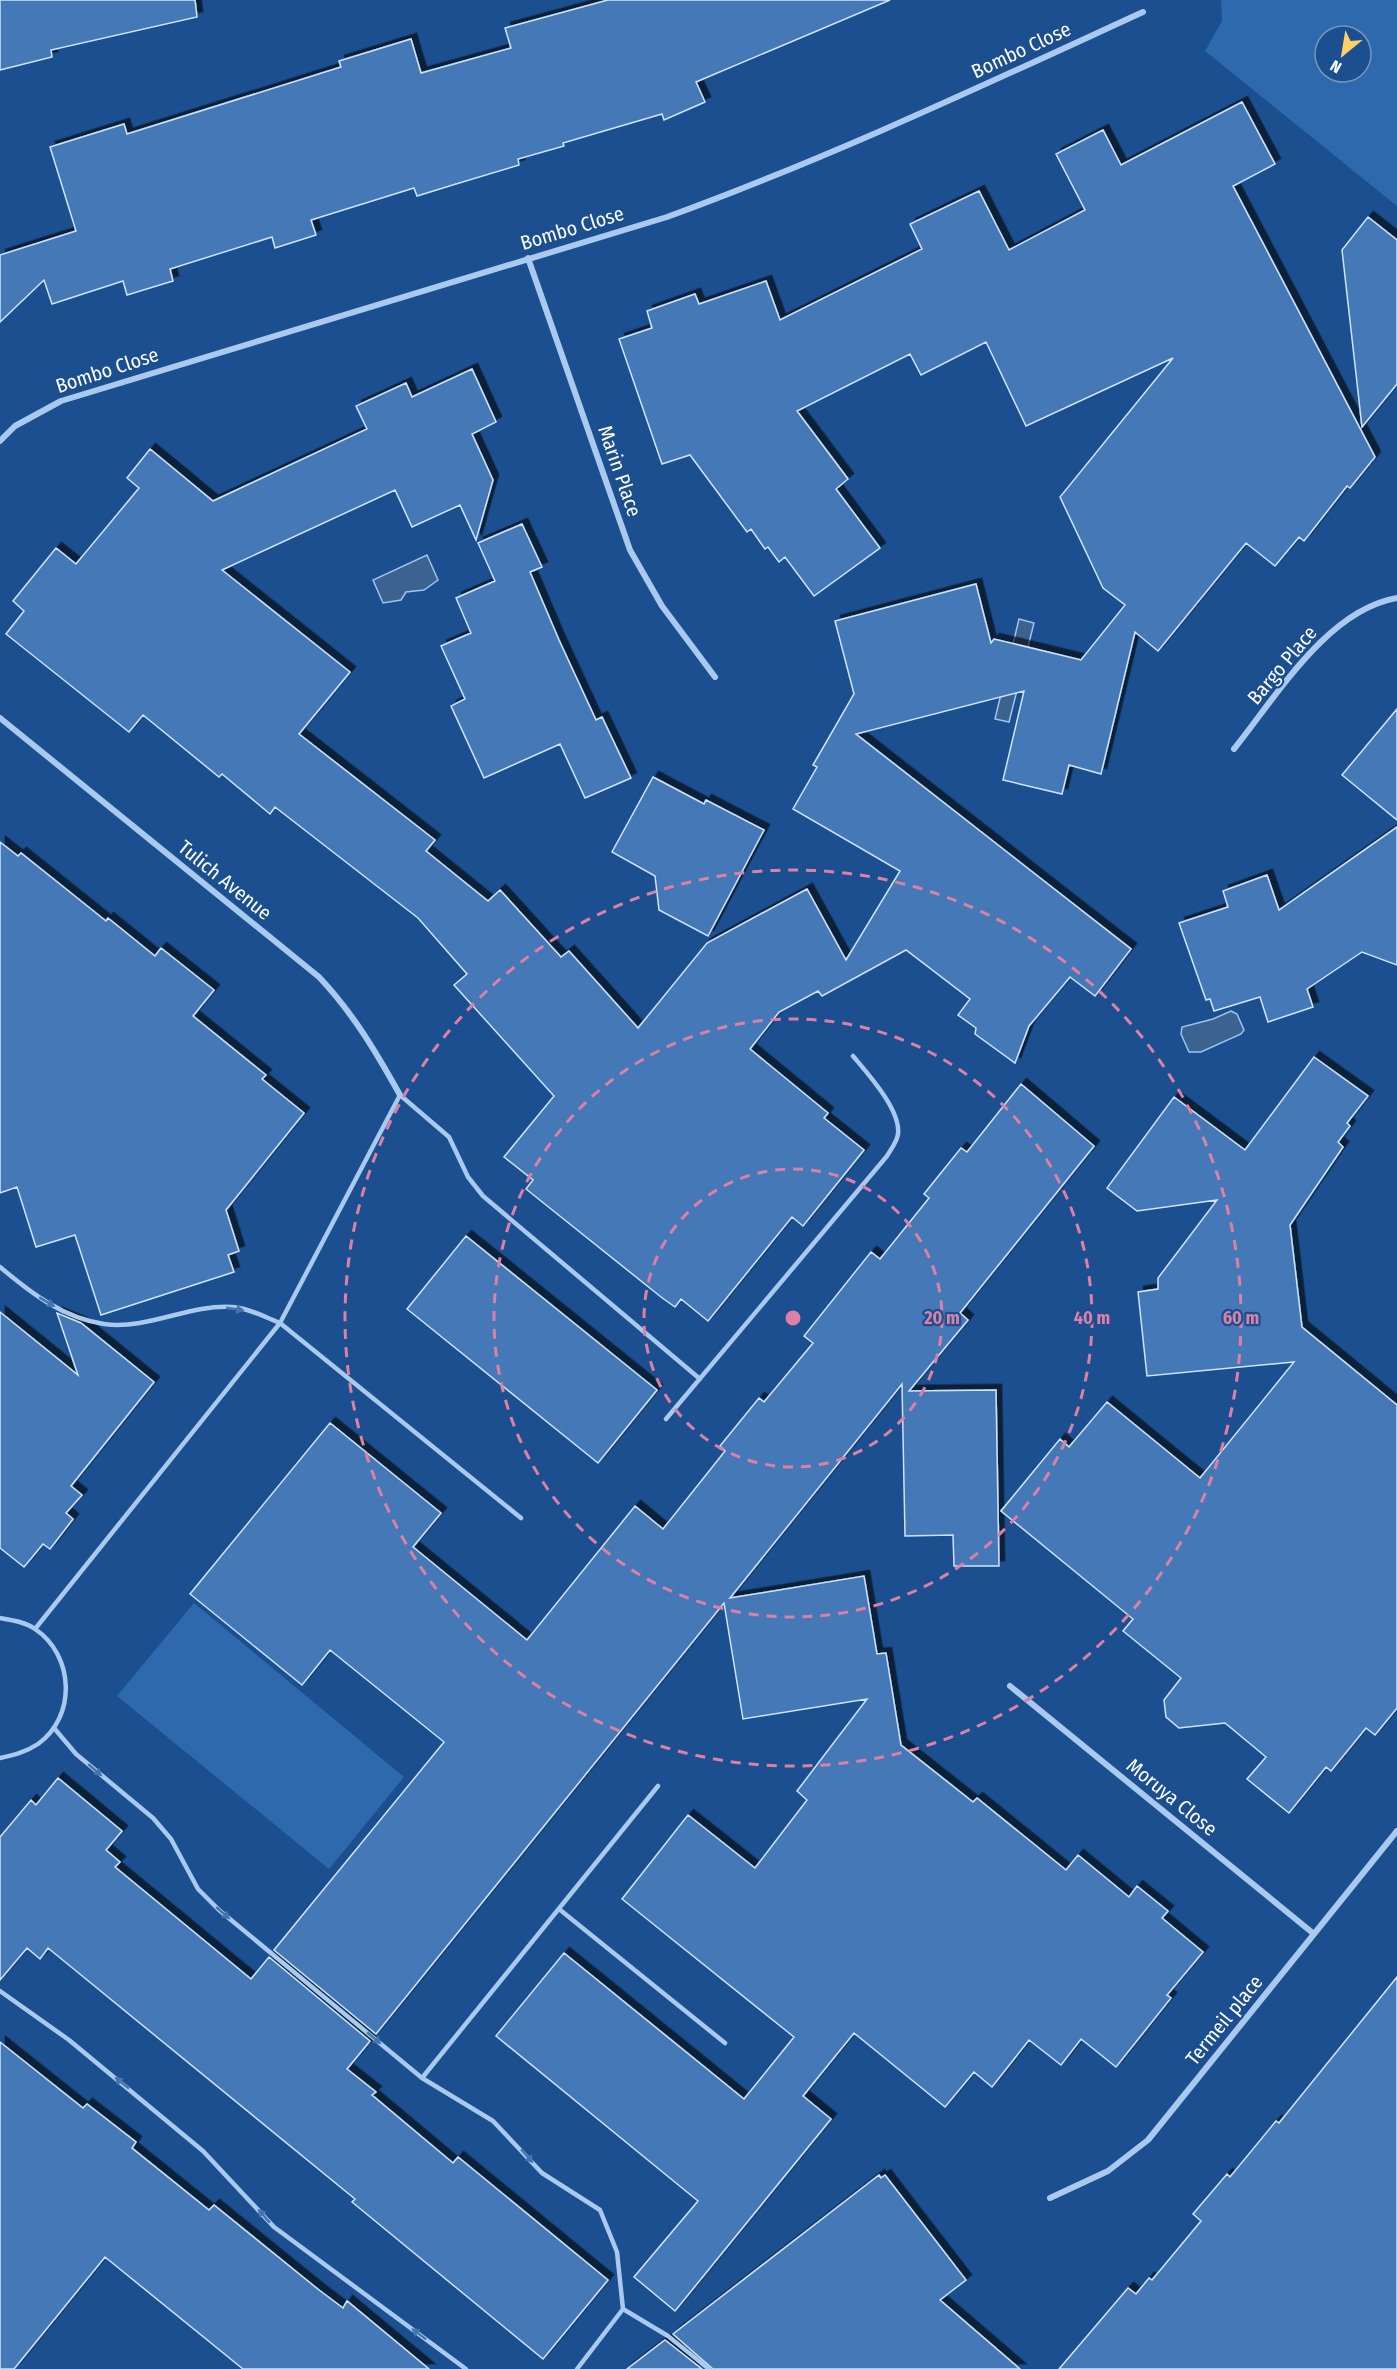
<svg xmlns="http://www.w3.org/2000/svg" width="1397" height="2369" font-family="'Fira Sans Condensed',sans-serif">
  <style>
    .green { fill: #2e69ad; fill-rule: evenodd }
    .water { fill: #3c6290; stroke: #9cc4f0; stroke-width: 1.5 }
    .building { fill: #4478b7; stroke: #cfe3fa; stroke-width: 1.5; filter: url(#shadow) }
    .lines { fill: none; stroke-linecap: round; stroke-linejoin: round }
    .lane { stroke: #a9c9ee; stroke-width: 4.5 }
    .street { stroke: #a9c9ee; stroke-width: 6 }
    .oneway { fill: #4674ac }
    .ring { fill: none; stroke: #dd80a5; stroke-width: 3; stroke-dasharray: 10 8 }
    .labels { text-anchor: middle; stroke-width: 4.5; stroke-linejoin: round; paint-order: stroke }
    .street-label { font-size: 20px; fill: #fff; stroke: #1b4f8f }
    .centre { fill: #dd80a5; stroke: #1b4f8f; stroke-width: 3 }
    .ring-label { font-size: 18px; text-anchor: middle; font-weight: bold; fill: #dd80a5; stroke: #1b4f8f; stroke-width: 4.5; stroke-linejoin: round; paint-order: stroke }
  </style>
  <defs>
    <filter id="shadow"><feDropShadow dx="5.5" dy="-5.5" stdDeviation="0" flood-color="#0009"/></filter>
  </defs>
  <rect width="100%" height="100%" fill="#1b4f8f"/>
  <path class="green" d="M1221,0H1397V206L1205,51L1222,21ZM1325,36H1361V72H1325Z
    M194,1603L404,1777L329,1869L117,1696Z"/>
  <path class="water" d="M427,555L438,580L424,590L406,592L401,600L383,603L373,580Z
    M1019,619L1034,623L1009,722L995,719Z
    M1231,1011L1237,1014L1244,1030L1241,1034L1201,1052H1189L1181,1034L1182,1027L1213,1019Z"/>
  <path class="building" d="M0,0H195L197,17L51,50L52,57L0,70Z
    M608,0H890L696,82L705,102L664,120L662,114L563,143L564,146L518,159L519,165L456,184L417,196L414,188L311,220L316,235L275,248L272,237L170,269L173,281L127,295L123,281L52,304L44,280L0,322V255L76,231L50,147L124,124L127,134L341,67L339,61L411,39L421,73L511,48L505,28Z
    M1242,102L1275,164L1233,186L1375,457L1350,488L1347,486L1304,541L1299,537L1275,566L1246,543L1158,651L1135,632L1101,774L1069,765L1062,794L1003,780L1024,691L856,734L1131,949L1095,996L1070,977L1029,1026L1015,1063L975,1034L976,1028L958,1015L970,999L906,950L822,996L818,991L779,1012L750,1049L828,1113L824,1118L864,1150L803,1226L792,1217L708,1321L681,1299L675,1307L661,1297L526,1189L533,1180L504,1157L554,1096L454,985L467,974L418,918L275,807L270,814L222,774L219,777L143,715L129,732L6,634L24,611L13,601L56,548L76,564L139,488L127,478L150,449L213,501L367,429L356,406L406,383L412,397L472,369L496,422L472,434L493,480L476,540L460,505L412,527L395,490L222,570L350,672L299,734L435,840L426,851L488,901L500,890L561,957L569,951L638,1028L707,943L807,889L846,960L900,871L793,809L817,767L813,765L854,694L835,621L976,584L991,643L994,639L1081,660L1125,605L1103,588L1060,497L1173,358L1026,426L986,342L921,375L910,354L797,411L848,479L836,489L880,548L814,596L785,557L779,562L768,547L765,549L751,529L747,532L690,455L662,464L619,339L652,328L647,311L695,294L699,304L766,281L780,320L922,249L910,224L979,191L1009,250L1085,210L1056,154L1103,130L1121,165Z
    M1368,217L1397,240V384L1362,427L1342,250Z
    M522,524L542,567L530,572L559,640L596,720L602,717L631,778L585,798L560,744L484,778L451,706L465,699L441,646L471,633L456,598L495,581L478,543Z
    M1397,709V820L1342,775Z
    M653,777L704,804L706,800L764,830L708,936L659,910L655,876L612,852Z
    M1397,827V965L1362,952L1307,989L1313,1007L1268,1022L1260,997L1214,1011L1210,999L1206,1000L1179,923L1228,907L1223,891L1267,875L1279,910Z
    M0,842L18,856L21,853L106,921L108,918L155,956L161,948L214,990L193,1016L266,1075L262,1079L304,1113L226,1210L239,1251L228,1255L234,1272L101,1315L75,1235L36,1247L17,1187L0,1193Z
    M1314,1057L1368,1096L1347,1123L1350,1126L1338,1142L1343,1147L1290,1225L1302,1327L1397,1405V1708L1375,1735L1366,1728L1331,1771L1326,1767L1289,1813L1247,1779L1266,1757L1225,1723L1179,1728L1166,1717L1164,1700L1181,1678L1123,1631L1133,1619L1001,1511L1060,1439L1069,1447L1107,1402L1200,1478L1294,1362L1147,1376L1138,1292L1158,1289V1278L1217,1200L1137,1211L1107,1188L1174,1097L1245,1150Z
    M1021,1084L1094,1146L960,1313L968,1320L909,1391L996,1390L999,1566H954L953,1535L905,1536L902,1384L730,1598L864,1576L877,1654L886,1653L901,1745L973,1802L977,1798L1066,1870L1078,1855L1129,1897L1137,1886L1168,1911L1162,1918L1203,1952L1167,1995L1171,1998L1116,2067L1081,2039L1061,2065L1029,2040L992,2087L974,2072L945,2107L854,2033L803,2096L831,2119L675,2311L634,2277L698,2201L496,2036L564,1953L744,2099L794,2037L622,1899L688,1815L755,1868L807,1800L797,1791L867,1699L743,1719L724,1603L376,2034L274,1950L444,1742L330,1650L302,1685L190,1594L330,1423L441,1513L413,1547L527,1640L635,1506L663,1529L725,1451L720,1446L759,1398L764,1402L813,1343L804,1336L871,1252L880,1259L929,1198L924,1194L961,1148L967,1152Z
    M466,1236L657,1390L598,1463L407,1309Z
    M0,1312L78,1375L57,1313L81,1323L154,1382L71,1486L82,1495L66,1513L73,1519L50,1549L43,1544L24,1567L0,1548Z
    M58,1778L122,1831L106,1850L120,1862L115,1867L251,1979L269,1957L370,2041L347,2069L376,2092L372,2095L453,2163L458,2157L608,2280L543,2359L352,2202L355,2199L48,1948L40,1959L27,1948L0,1980V1837L31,1800L36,1805Z
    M1397,1977V2369H1059L1128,2288L1136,2294L1149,2278L1152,2280L1201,2221L1193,2214L1227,2174L1230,2177L1276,2121L1279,2123Z
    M0,2042L83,2108L87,2104L136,2142L132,2148L209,2210L214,2205L319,2290L343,2308L347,2301L429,2369H243L105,2257L14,2369H0Z
    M879,2175L881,2178L885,2175L966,2280L940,2300L1020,2369H713L673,2334Z
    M665,2340L702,2369H627Z"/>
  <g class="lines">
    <path class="lane" d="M0,1267C31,1293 63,1318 104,1324C148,1330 189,1304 232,1307C248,1308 265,1317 280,1323L521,1518
      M666,1419L887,1156C891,1149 897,1142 898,1134C901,1110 868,1074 853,1056
      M0,1618C12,1620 25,1622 35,1629C74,1655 77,1716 38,1744C26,1752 14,1755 0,1758
      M35,1629L280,1323L400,1095L449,1137L468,1177L483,1196L700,1379
      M54,1728L76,1754L153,1818L171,1839L198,1889L219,1910L422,2078L493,2121L542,2173L600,2210L617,2252L623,2309L577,2369
      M559,1909L725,2043
      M0,1991L69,2040L203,2151L274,2227L466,2369
      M422,2078L658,1786
      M623,2309L668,2336L709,2369"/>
    <path class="street" d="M528,258L630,550L662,606L715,677
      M0,441L15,426L61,401L667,217C829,158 986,84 1143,12
      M0,718L319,977C353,1013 376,1052 400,1095
      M1234,749C1276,697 1327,610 1397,598
      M1010,1686L1314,1934
      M1050,2198L1108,2171L1148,2140L1397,1831"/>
  </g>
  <defs><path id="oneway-solid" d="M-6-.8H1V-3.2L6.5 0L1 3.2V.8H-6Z" transform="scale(1.5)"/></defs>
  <g class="oneway">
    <use href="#oneway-solid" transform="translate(47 1302) rotate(31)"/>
    <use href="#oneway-solid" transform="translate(235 1309) rotate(9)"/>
    <use href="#oneway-solid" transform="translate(95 1770) rotate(41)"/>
    <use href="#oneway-solid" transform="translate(223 1913) rotate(41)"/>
    <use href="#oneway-solid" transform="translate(374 2038) rotate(40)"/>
    <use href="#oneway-solid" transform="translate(122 2083) rotate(-141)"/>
    <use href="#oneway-solid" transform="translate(527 2156) rotate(49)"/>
    <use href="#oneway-solid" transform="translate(264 2216) rotate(-131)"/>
    <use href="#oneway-solid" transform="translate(419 2334) rotate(-143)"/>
  </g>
  <g class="ring">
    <circle cx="793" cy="1318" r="149"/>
    <circle cx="793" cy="1318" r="299"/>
    <circle cx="793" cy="1318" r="448"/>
  </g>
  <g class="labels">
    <g class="street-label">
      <text transform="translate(1021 50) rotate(-25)" y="7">Bombo Close</text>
      <text transform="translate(572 228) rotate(-17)" y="7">Bombo Close</text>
      <text transform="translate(107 370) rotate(-18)" y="7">Bombo Close</text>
      <text transform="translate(620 471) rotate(71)" y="7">Marin Place</text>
      <text transform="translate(1282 665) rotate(-50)" y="7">Bargo Place</text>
      <text transform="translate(225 880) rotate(39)" y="7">Tulich Avenue</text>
      <text transform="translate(1172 1797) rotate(39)" y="7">Moruya Close</text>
      <text transform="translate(1224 2020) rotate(-51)" y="7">Termeil place</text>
    </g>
  </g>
  <circle cx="793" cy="1318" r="9" class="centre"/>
  <g class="ring-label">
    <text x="942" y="1324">20 m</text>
    <text x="1092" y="1324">40 m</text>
    <text x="1241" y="1324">60 m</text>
  </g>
  <g transform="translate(1343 54) rotate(210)"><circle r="28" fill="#1b4f8f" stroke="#7695bc" stroke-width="1.5"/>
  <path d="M0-4.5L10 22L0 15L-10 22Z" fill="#ffd166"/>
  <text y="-9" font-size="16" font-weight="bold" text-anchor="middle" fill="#ffffff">N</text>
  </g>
</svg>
